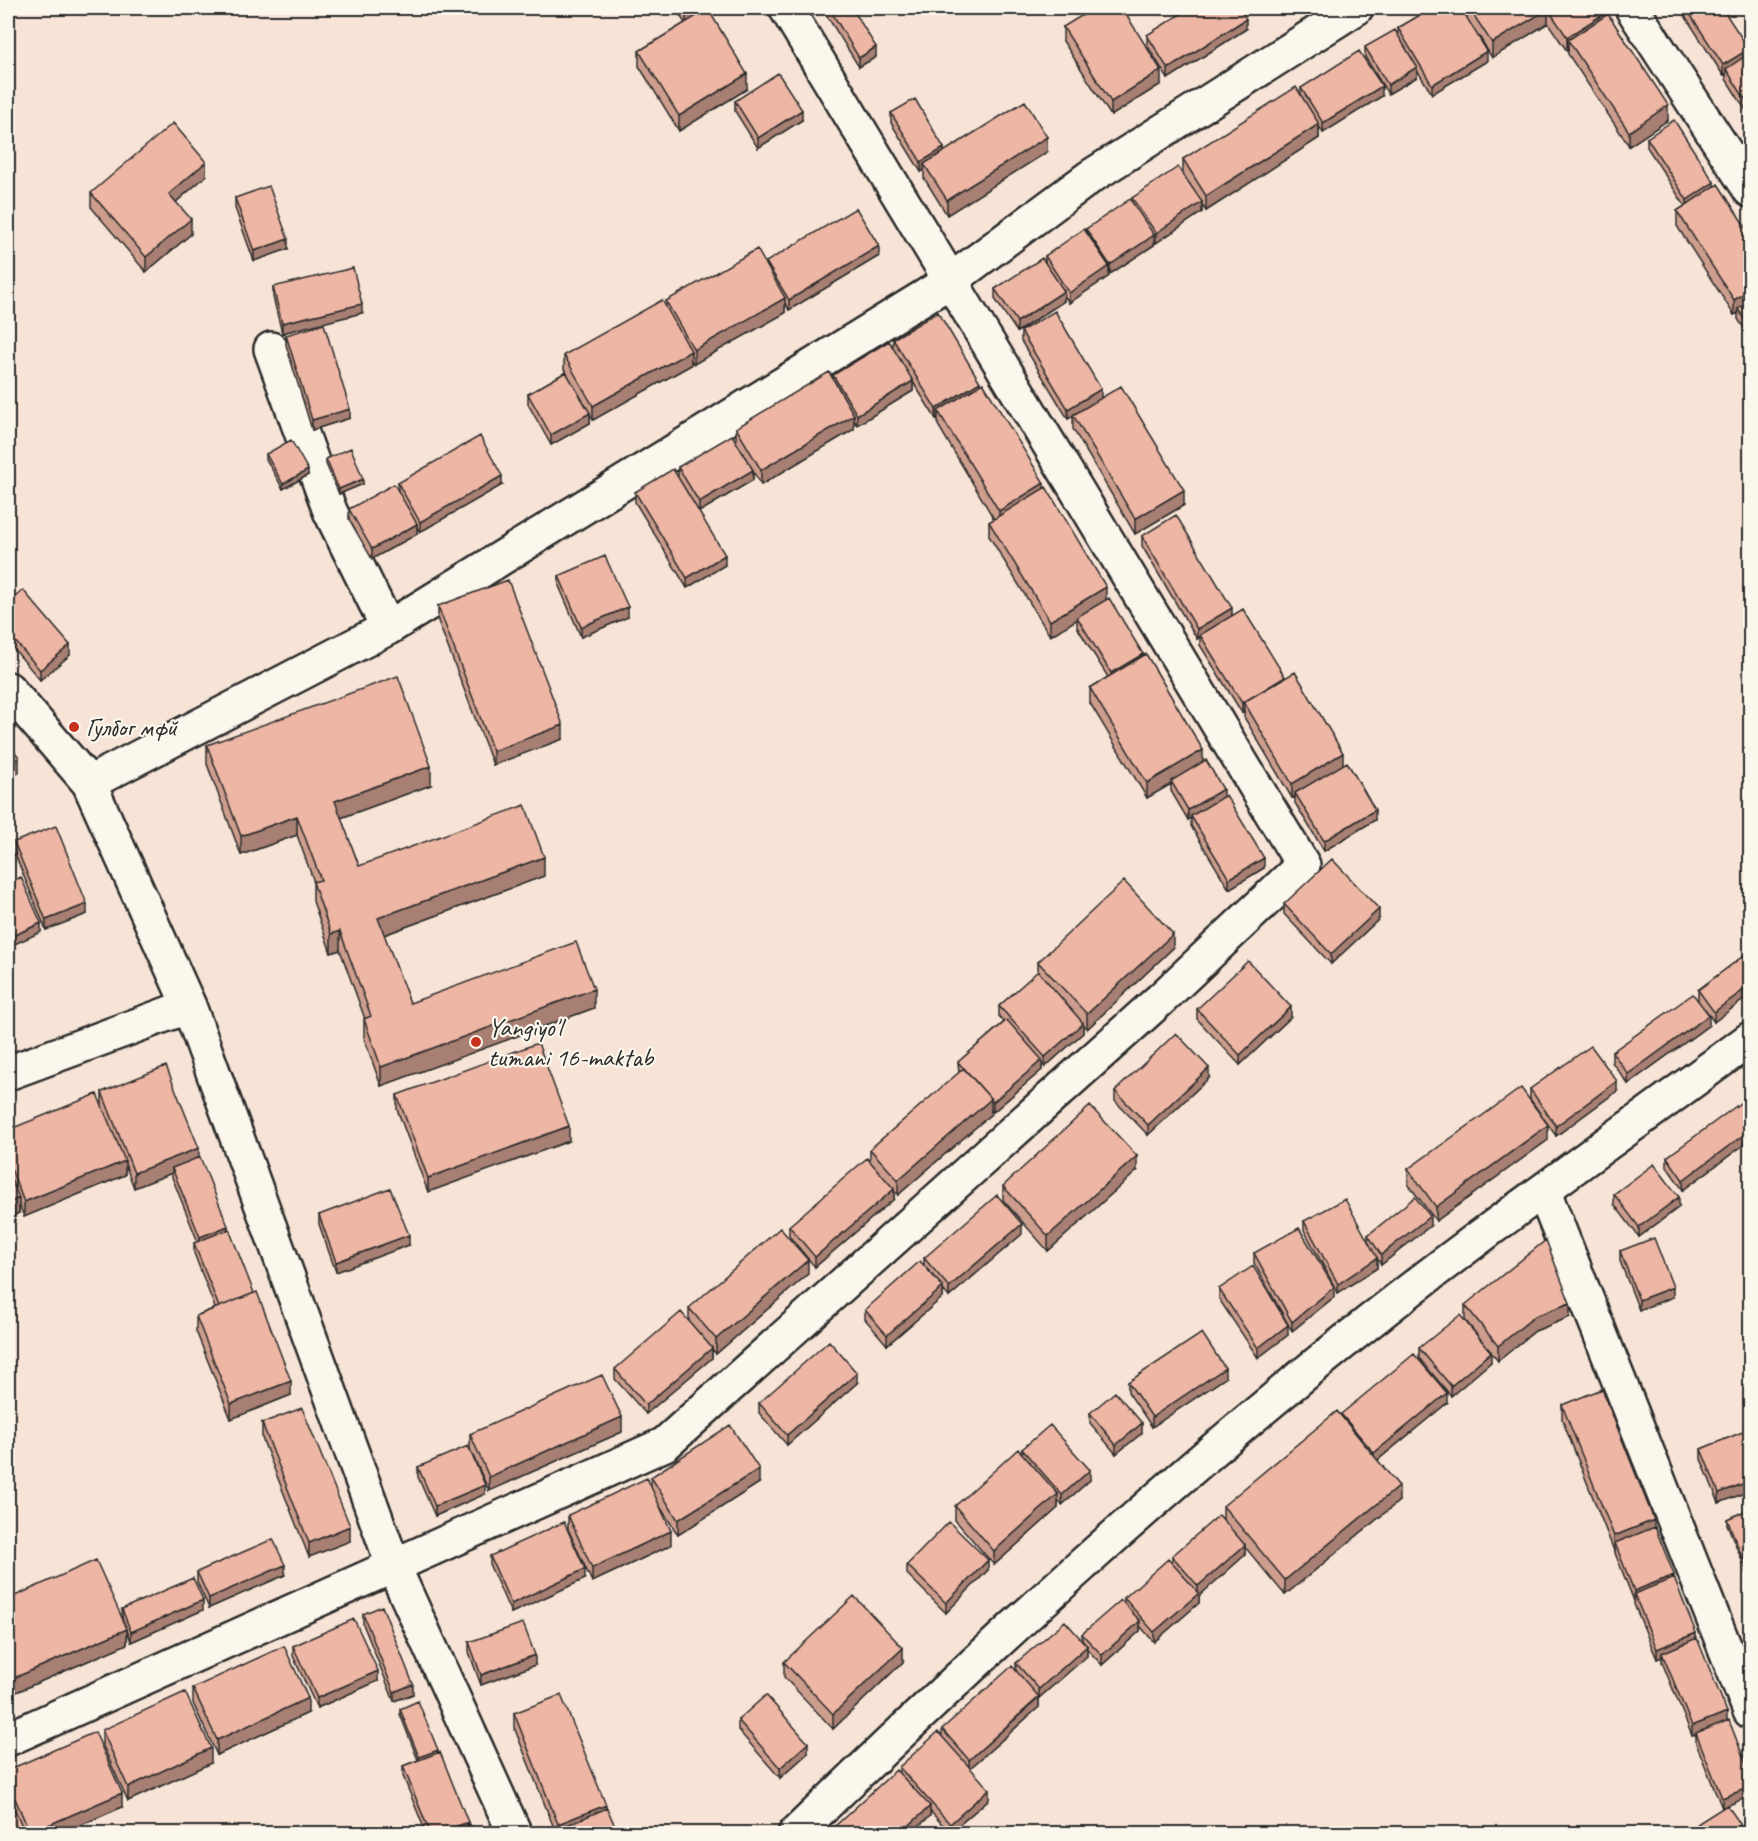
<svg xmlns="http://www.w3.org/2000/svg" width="1758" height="1841" font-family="Caveat,sans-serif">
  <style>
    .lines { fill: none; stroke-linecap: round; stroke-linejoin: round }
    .minor-casing { stroke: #2b2b2b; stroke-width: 38 }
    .minor { stroke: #fbf7ec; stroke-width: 33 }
    .wall { fill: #cd9d8d; stroke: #2b2b2b; stroke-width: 1.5 }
    .shaded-wall { fill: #a77f73; stroke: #2b2b2b; stroke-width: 1.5 }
    .building { fill: #eeb6a4; stroke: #2b2b2b; stroke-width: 1.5 }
    .poi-dot { fill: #c8321e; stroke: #fbf7ec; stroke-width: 2 }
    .labels { text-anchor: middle; stroke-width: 4.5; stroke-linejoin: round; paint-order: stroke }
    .poi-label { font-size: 26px; fill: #2b2b2b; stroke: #fbf7ec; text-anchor: start }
  </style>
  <rect width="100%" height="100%" fill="#f7e4d6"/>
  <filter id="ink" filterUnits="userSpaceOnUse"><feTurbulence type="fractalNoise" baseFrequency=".0167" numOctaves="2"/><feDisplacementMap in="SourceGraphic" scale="12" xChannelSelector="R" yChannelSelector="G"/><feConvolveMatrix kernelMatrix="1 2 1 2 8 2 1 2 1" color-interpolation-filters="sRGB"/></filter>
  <g filter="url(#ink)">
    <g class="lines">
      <defs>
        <path id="minor" d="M1632,8L1750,190
          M271,349L330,511L388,628
          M8,689L89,783L189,1006L393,1565L515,1834
          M89,783L388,628L950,281L1090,177L1356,8
          M8,1073L189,1006
          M1544,1192L1750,1711
          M8,1739L665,1444L1161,999L1303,865L786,8
          M795,1834C979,1656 1168,1481 1369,1322C1493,1224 1623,1133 1750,1039"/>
      </defs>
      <use href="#minor" class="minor-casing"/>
      <use href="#minor" class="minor"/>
    </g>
    <path class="wall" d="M675,8H711L708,9L747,89L679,131L639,66V51L685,23Z
      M822,8H852L876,57L859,67Z
      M1432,8H1604L1607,15L1668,120L1629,146L1568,54V50L1567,51L1548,23L1492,58L1479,36L1487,61L1432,94L1417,70V77L1388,94L1365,57V47L1398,35V28Z
      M1680,8H1722L1749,54L1750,53V117L1726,79V74L1723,75Z
      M1063,27L1161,84L1111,116L1063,41Z
      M1246,29L1168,79L1147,45V35Z
      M1301,88L1382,96L1323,133L1319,126V138L1206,211L1202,205V212L1156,243L1154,240V245L1110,274L1109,273V276L1069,303L1064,295V301L1017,332L995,299V289L1045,262V256L1086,232V229L1132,203V198L1183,173V159L1301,95Z
      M735,101L802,120L758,148L735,111Z
      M891,113L944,151L1047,152L947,215L924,178V170L921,172L891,123Z
      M1647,138L1714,187L1750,234V338L1738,319V313L1734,315L1677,226V211L1685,206L1647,147Z
      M206,176L176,202L191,234L146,272L91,207V193Z
      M235,198L288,249L254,261L235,208Z
      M879,256L789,310L785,303V313L694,364L691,360V365L593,420L590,414V423L551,445L528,404V394L566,372L564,369V355L666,307V301L766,265V262Z
      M273,287L362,313L282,333L273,297Z
      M1021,331L1101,397L1184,505L1135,534L1073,429V416L1068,419L1021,341Z
      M286,335L350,418L312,430L286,345Z
      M893,339L980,385L1044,488L1106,600L1143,656L1203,762L1264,868L1229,889L1191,826V818L1188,820L1171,791V784L1147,798L1090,703V688L1108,677L1077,627V619L1050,636L989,536V522L994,519L938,425V418L936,419L913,382V391L857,425L854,420V429L761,485L753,471V480L699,512L725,565L687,588L635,502V492L678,476V467L736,441V428L833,379V375L893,348Z
      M266,454L308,475L283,489L266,459Z
      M326,459L363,484L339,494L326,464Z
      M398,483L502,485L420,532L417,527V534L372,559L349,519V509L398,490Z
      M1142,536L1232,615L1285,677L1343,764L1375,820L1324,851L1295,803V797L1292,798L1244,717V712L1242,713L1200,645V637L1197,639L1142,546Z
      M559,576L628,617L581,637L559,586Z
      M8,603L70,655L40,680L8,642Z
      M438,606L563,739L493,765L438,621Z
      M207,745L431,785L341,818L359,866L544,876L384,935L410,1003L594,1008L381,1086L364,1038V1019H365L340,950L331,953L313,901V882H314L297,835L241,855L207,764Z
      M14,842L87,914L46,930L14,852Z
      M1284,904L1379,919L1331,964L1284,914Z
      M1173,948L1087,1029L1083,1025V1033L1045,1067L1042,1064V1070L993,1112L991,1110V1114L898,1195L894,1191V1199L815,1267L789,1236V1226L870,1162V1149L959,1073L958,1062L1004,1022L999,1016V1006L1038,972V962Z
      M1750,951L1714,1022L1705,1009L1709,1025L1628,1084L1612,1062V1052L1698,1000V990Z
      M1197,1009L1291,1017L1240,1065L1197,1019Z
      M1209,1078L1148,1135L1115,1101V1091Z
      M1530,1089L1617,1091L1556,1136L1530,1099Z
      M1750,1091V1140L1683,1190L1667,1167V1157L1748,1107V1093Z
      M102,1092L199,1157L291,1395L231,1419L196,1331V1316L215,1308L194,1253V1243L198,1242L172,1177V1173L134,1188L125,1164V1175L24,1217L19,1204V1213L8,1218V1130L102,1105Z
      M397,1095L569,1141L428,1192L397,1109Z
      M1548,1140L1436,1221L1408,1184V1169Z
      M1137,1171L1048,1251L1003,1200V1186Z
      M1614,1194L1679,1207L1639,1237L1614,1204Z
      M319,1215L409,1245L336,1272L319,1224Z
      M1304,1221L1368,1242V1235L1430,1226L1381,1265L1377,1258V1268L1338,1293L1304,1230Z
      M1022,1234L949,1297L943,1290V1297L887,1345L865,1319V1310L924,1265V1258Z
      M1620,1251L1673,1297L1639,1310L1620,1261Z
      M1254,1253L1334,1297L1292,1331L1254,1263Z
      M808,1274L716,1354L712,1349V1358L646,1414L615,1379V1369L689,1321V1308Z
      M1219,1289L1288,1335L1258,1358L1219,1299Z
      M1465,1305L1570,1317L1535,1331L1498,1361L1465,1320Z
      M1419,1348L1491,1362L1451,1396L1419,1358Z
      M1225,1378L1152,1427L1128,1392V1382Z
      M857,1383L787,1445L759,1413V1403Z
      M1447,1403L1378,1460L1399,1501L1285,1595L1245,1547V1555L1199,1596V1603L1154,1642L1140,1626V1631L1102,1665L1087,1649V1656L1039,1698V1707L970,1768L989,1799L950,1833L930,1811V1816L911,1833H833V1828L899,1773V1767L942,1736V1729L1016,1671V1663L1082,1641V1634L1124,1604V1598L1172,1563V1556L1223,1520V1506L1341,1416V1414Z
      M1562,1405L1654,1528L1674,1578L1727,1721L1728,1806L1741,1833L1724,1807L1722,1808L1696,1743V1734L1692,1736L1662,1662V1657L1657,1659L1634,1604V1601L1615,1553V1550L1614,1551L1562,1419Z
      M1090,1413L1142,1433L1116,1454L1090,1423Z
      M262,1423L350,1541L309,1557L262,1438Z
      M1750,1429V1491L1719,1503L1701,1459V1449Z
      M622,1432L489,1491L470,1449V1434Z
      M1022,1449L1090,1480L1062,1505L1058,1501V1508L994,1565L955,1520V1506L1022,1454Z
      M418,1467L485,1494L435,1516L418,1477Z
      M651,1477L759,1483L678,1535L659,1505L671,1545L592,1582L568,1529V1515L651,1486Z
      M1750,1509V1583L1745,1568V1563H1743L1727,1524V1519Z
      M490,1556L585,1579L511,1613L490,1566Z
      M907,1565L988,1570L946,1613L907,1574Z
      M197,1572L285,1575L209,1608L197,1582Z
      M8,1599L122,1619V1609L203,1610L131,1642L127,1630V1644L14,1693L10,1684V1695L8,1696Z
      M363,1614L413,1694L394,1701L363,1624Z
      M469,1642L535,1665L481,1685L469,1652Z
      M293,1646L378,1681L317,1708L293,1656Z
      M784,1662H903L833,1729L784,1677Z
      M193,1688L308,1713L217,1755L193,1703Z
      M400,1709L438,1752L468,1825L473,1833H426L403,1776V1766L418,1760L400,1714Z
      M514,1713L606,1808L618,1833H556L514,1727Z
      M738,1720L808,1753L780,1778L738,1730Z
      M102,1730L211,1763L128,1801L102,1744Z
      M8,1770L122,1807L63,1833H8Z"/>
    <path class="shaded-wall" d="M695,8H711L686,23V14Z
      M1548,9V23L1492,58V43Z
      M1607,12V26L1568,40V50L1567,51V37Z
      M1246,19V29L1168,79V69Z
      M876,47V57L859,67V58Z
      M1749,49V58L1726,69V74L1723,75V65Z
      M1487,51V61L1432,94V85Z
      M1417,67V77L1388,94V85Z
      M1161,70V84L1111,116V102Z
      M747,74V89L679,131V116Z
      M1382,86V96L1323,133V123Z
      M1668,105V120L1629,146V132Z
      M802,110V120L758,148V138Z
      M1319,124V138L1206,211V196Z
      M1047,137V152L947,215V200Z
      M944,148V158L924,164V170L921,172V162Z
      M206,162V176L169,208V194Z
      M1714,182V192L1687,209V200Z
      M1202,202V212L1156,243V233Z
      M191,219V234L146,272V257Z
      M1154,235V245L1110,274V265Z
      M288,239V249L254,261V251Z
      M879,246V256L789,310V300Z
      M1109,266V276L1069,303V293Z
      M1750,290V304L1738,309V313L1734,315V300Z
      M1064,291V301L1017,332V322Z
      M785,298V313L694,364V350Z
      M362,304V313L282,333V323Z
      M691,351V365L593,420V406Z
      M913,381V391L857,425V415Z
      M980,382V392L938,411V418L936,419V409Z
      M1101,389V399L1073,415V416L1068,419V409Z
      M350,409V418L312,430V420Z
      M590,413V423L551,445V435Z
      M854,415V429L761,485V470Z
      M308,470V475L283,489V484Z
      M753,470V480L699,512V502Z
      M502,476V485L420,532V522Z
      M363,479V484L339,494V489Z
      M1044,483V498L999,526V511Z
      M1184,490V505L1135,534V519Z
      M417,524V534L372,559V549Z
      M725,555V565L687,588V578Z
      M1106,587V602L1050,636V621Z
      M628,607V617L581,637V627Z
      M1232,608V618L1200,635V637L1197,639V629Z
      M70,645V655L40,680V670Z
      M1143,654V664L1111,683V673Z
      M1244,702V712L1242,713V703Z
      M563,725V739L493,765V751Z
      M1203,750V765L1171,781V784L1147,798V783Z
      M1343,753V768L1295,793V797L1292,798V784Z
      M19,757V772L8,781V767Z
      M431,766V785L335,820V801Z
      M1223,789V799L1191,816V818L1188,820V810Z
      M1375,810V820L1324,851V841Z
      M297,816V835L241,855V836Z
      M544,857V876L378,937V918Z
      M1264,858V868L1229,889V879Z
      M87,904V914L46,930V920Z
      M1379,909V919L1331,964V954Z
      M41,923V932L8,947V938Z
      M340,931V950L331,953V934Z
      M1173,934V948L1087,1029V1014Z
      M1750,985V995L1714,1022V1012Z
      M594,989V1008L381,1086V1067Z
      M1291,1007V1017L1240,1065V1055Z
      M1709,1015V1025L1628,1084V1074Z
      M1083,1023V1033L1045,1067V1057Z
      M1042,1060V1070L993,1112V1102Z
      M1209,1068V1078L1148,1135V1125Z
      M1617,1081V1091L1556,1136V1126Z
      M991,1099V1114L898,1195V1180Z
      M1548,1125V1140L1436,1221V1207Z
      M569,1126V1141L428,1192V1178Z
      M1750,1130V1140L1683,1190V1180Z
      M199,1148V1162L172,1168V1173L134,1188V1173Z
      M1137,1156V1171L1048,1251V1236Z
      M125,1161V1175L24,1217V1202Z
      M894,1189V1199L815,1267V1257Z
      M1679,1197V1207L1639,1237V1227Z
      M19,1198V1213L8,1218V1203Z
      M1430,1216V1226L1381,1265V1255Z
      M1022,1224V1234L949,1297V1287Z
      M228,1226V1236L200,1247V1237Z
      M409,1235V1245L336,1272V1262Z
      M1377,1258V1268L1338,1293V1284Z
      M808,1260V1274L716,1354V1339Z
      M943,1287V1297L887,1345V1335Z
      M1334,1287V1297L1292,1331V1322Z
      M1673,1287V1297L1639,1310V1300Z
      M1570,1303V1317L1535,1331L1498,1361V1346L1535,1316Z
      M1288,1325V1335L1258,1358V1348Z
      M712,1348V1358L646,1414V1405Z
      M1491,1352V1362L1451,1396V1386Z
      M1225,1368V1378L1152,1427V1417Z
      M857,1373V1383L787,1445V1435Z
      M291,1381V1395L231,1419V1404Z
      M1447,1393V1403L1374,1463V1453Z
      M622,1417V1432L489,1491V1477Z
      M1142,1423V1433L1116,1454V1445Z
      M759,1469V1483L678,1535V1520Z
      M1090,1470V1480L1062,1505V1495Z
      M1750,1481V1491L1719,1503V1493Z
      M485,1485V1494L435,1516V1506Z
      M1399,1486V1501L1285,1595V1580Z
      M1058,1494V1508L994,1565V1551Z
      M1654,1520V1535L1615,1543V1550L1614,1551V1536Z
      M350,1526V1541L309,1557V1543Z
      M671,1531V1545L592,1582V1568Z
      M1245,1545V1555L1199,1596V1603L1154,1642V1632L1198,1594V1586Z
      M988,1560V1570L946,1613V1603Z
      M285,1565V1575L209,1608V1598Z
      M585,1569V1579L511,1613V1604Z
      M1674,1575V1585L1634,1594V1601V1591Z
      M203,1600V1610L131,1642V1632Z
      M1140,1621V1631L1102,1665V1655Z
      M127,1629V1644L14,1693V1678Z
      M1696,1633V1643L1662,1653V1657L1657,1659V1649Z
      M1087,1646V1656L1039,1698V1707L969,1769V1760L1039,1698V1689Z
      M903,1648V1662L833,1729V1714Z
      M535,1655V1665L481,1685V1675Z
      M378,1671V1681L317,1708V1698Z
      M10,1680V1695L8,1696V1681Z
      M413,1684V1694L394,1701V1692Z
      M308,1698V1713L217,1755V1740Z
      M1727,1712V1722L1692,1736V1726Z
      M808,1743V1753L780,1778V1768Z
      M211,1748V1763L128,1801V1787Z
      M438,1750V1755L419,1762V1757Z
      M1750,1787V1796L1722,1808V1798Z
      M989,1789V1799L950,1833V1824Z
      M122,1793V1807L63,1833H30Z
      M606,1805V1820L560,1828V1833H558V1824Z
      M930,1806V1816L911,1833H901Z
      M468,1822V1831L463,1833H438Z
      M1741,1825V1833H1728Z"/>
    <path class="building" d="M682,8H695L686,14Z
      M829,8H852L876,47L859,58Z
      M1094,8H1122L1161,70L1111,102L1063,27Z
      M1190,8H1239L1246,19L1168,69L1147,35Z
      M1432,8H1461L1487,51L1432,85L1398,28Z
      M1469,8H1604L1607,12L1567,37L1548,9L1492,43Z
      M1686,8H1722L1749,49L1723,65Z
      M708,9L747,74L679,116L639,51Z
      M1608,14L1668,105L1629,132L1568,40Z
      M1395,30L1417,67L1388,85L1365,47Z
      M1359,51L1382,86L1323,123L1301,88Z
      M1750,53V107L1726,69Z
      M778,73L802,110L758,138L735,101Z
      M1296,87L1319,124L1206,196L1183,159Z
      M915,99L944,148L921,162L891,113Z
      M1025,101L1047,137L947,200L924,164Z
      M1674,120L1714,182L1687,200L1647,138Z
      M173,123L206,162L169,194L191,219L146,257L91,193Z
      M1178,167L1202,202L1156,233L1132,198Z
      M1718,184L1750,234V290L1734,300L1677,211Z
      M269,186L288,239L254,251L235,198Z
      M1130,199L1154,235L1110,265L1086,229Z
      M856,208L879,246L789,300L766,262Z
      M1084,229L1109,266L1069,293L1045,256Z
      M757,249L785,298L694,350L666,301Z
      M1042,258L1064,291L1017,322L995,289Z
      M353,268L362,304L282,323L273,287Z
      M662,300L691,351L593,406L564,355Z
      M1750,301V328L1738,309Z
      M1055,311L1101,389L1068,409L1021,331Z
      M938,312L980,382L936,409L893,339Z
      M324,324L350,409L312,420L286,335Z
      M889,341L913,381L857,415L833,375Z
      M566,372L590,413L551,435L528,394Z
      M829,372L854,415L761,470L736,428Z
      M983,383L1044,483L999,511L938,411Z
      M1121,386L1184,490L1135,519L1073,415Z
      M732,435L753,470L699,502L678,467Z
      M480,436L502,476L420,522L398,483Z
      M291,440L308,470L283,484L266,454Z
      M351,448L363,479L339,489L326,459Z
      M673,469L725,555L687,578L635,492Z
      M394,484L417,524L372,549L349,509Z
      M1046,487L1106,587L1050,621L989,522Z
      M1176,515L1232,608L1197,629L1142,536Z
      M605,556L628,607L581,627L559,576Z
      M508,580L563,725L493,751L438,606Z
      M23,590L70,645L40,670L8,633V603Z
      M1109,598L1143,654L1111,673L1077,617Z
      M1243,609L1285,677L1242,703L1200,635Z
      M1146,654L1203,750L1147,783L1090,688Z
      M1295,672L1343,753L1292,784L1244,702Z
      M398,676L431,766L335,801L359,866L525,805L544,857L378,918L410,1003L576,942L594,989L381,1067L364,1019L371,1016L340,931L331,934L313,882L321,880L297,816L241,836L207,745Z
      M8,744L19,757L8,767Z
      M1206,760L1223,789L1188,810L1171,781Z
      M1347,762L1375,810L1324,841L1295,793Z
      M1226,795L1264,858L1229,879L1191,816Z
      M56,826L87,904L46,920L14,842Z
      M1332,859L1379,909L1331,954L1284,904Z
      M21,877L41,923L8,938V883Z
      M1124,881L1173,934L1087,1014L1038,962Z
      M1750,951V985L1714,1012L1698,990Z
      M1248,961L1291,1007L1240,1055L1197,1009Z
      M1038,971L1083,1023L1045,1057L999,1006Z
      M1693,994L1709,1015L1628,1074L1612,1052Z
      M1007,1020L1042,1060L993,1102L991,1100V1099L958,1062Z
      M1176,1033L1209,1068L1148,1125L1115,1091Z
      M538,1043L569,1126L428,1178L397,1095Z
      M1591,1046L1617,1081L1556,1126L1530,1089Z
      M166,1066L199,1148L134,1173L102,1092Z
      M964,1068L991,1099L898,1180L870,1149Z
      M1521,1088L1548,1125L1436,1207L1408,1169Z
      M97,1094L125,1161L24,1202L8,1161V1130Z
      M1743,1101L1750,1111V1130L1683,1180L1667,1157Z
      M1090,1106L1137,1156L1048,1236L1003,1186Z
      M200,1157L228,1226L200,1237L172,1168Z
      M867,1158L894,1189L815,1257L789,1226Z
      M1654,1164L1679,1197L1639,1227L1614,1194Z
      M8,1172L19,1198L8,1203Z
      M390,1188L409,1235L336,1262L319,1215Z
      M997,1195L1022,1224L949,1287L924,1258Z
      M1415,1197L1430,1216L1381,1255L1368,1235Z
      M1345,1199L1377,1258L1338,1284L1304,1221Z
      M780,1228L808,1260L716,1339L689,1308Z
      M1299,1228L1334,1287L1292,1322L1254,1253Z
      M229,1229L254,1293L219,1307L194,1243Z
      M1654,1238L1673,1287L1639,1300L1620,1251Z
      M1546,1240L1570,1303L1535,1316L1498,1346L1465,1305Z
      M920,1261L943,1287L887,1335L865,1310Z
      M1253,1266L1288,1325L1258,1348L1219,1289Z
      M257,1292L291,1381L231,1404L196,1316Z
      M681,1312L712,1348L646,1405L615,1369Z
      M1460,1315L1491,1352L1451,1386L1419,1348Z
      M1202,1333L1225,1368L1152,1417L1128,1382Z
      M829,1341L857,1373L787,1435L759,1403Z
      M1414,1354L1447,1393L1374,1453L1341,1414Z
      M602,1375L622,1417L489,1477L470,1434Z
      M1602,1389L1654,1520L1614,1536L1562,1405Z
      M1115,1392L1142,1423L1116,1445L1090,1413Z
      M302,1408L350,1526L309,1543L262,1423Z
      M1337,1411L1399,1486L1285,1580L1223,1506Z
      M730,1425L759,1469L678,1520L651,1477Z
      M1050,1425L1090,1470L1062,1495L1022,1449Z
      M1750,1429V1481L1719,1493L1701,1449Z
      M468,1446L485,1485L435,1506L418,1467Z
      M1018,1449L1058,1494L994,1551L955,1506Z
      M647,1478L671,1531L592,1568L568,1515Z
      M1750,1509V1556L1743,1559L1727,1519Z
      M1219,1515L1245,1545L1198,1586L1172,1556Z
      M564,1522L585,1569L511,1604L490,1556Z
      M949,1522L988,1560L946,1603L907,1565Z
      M1655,1527L1674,1575L1634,1591L1615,1543Z
      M273,1539L285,1565L209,1598L197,1572Z
      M1750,1556V1573L1745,1559Z
      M1168,1559L1199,1593L1154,1632L1124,1598Z
      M96,1560L127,1629L14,1678L8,1664V1599Z
      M193,1578L203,1600L131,1632L122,1609Z
      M1674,1578L1696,1633L1657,1649L1634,1594Z
      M854,1596L903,1648L833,1714L784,1662Z
      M1121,1600L1140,1621L1102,1655L1082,1634Z
      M382,1606L413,1684L394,1692L363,1614Z
      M354,1619L378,1671L317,1698L293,1646Z
      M1065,1621L1087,1646L1039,1689L1016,1663Z
      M523,1623L535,1655L481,1675L469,1642Z
      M1697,1638L1727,1712L1692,1726L1662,1653Z
      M284,1646L308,1698L217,1740L193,1688Z
      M1012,1666L1039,1697L969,1760L942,1729Z
      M185,1692L211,1748L128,1787L102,1730Z
      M561,1695L606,1805L558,1824L514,1713Z
      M766,1695L808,1743L780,1768L738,1720Z
      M418,1701L438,1750L419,1757L400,1709Z
      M1729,1720L1750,1775V1787L1722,1798L1696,1733Z
      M95,1732L122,1793L30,1833L8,1782V1770Z
      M938,1732L989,1789L950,1824L899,1767Z
      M440,1752L468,1822L438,1833H430L403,1766Z
      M896,1770L930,1806L901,1833H838L833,1828Z
      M8,1794L25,1833H8Z
      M1727,1805L1741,1825L1728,1833H1683Z
      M607,1808L618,1833H562L560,1828Z
      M470,1824L473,1833H446Z"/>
  </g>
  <g class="poi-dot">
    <circle cx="74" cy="727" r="6"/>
    <circle cx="476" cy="1042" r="6"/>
  </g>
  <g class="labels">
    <g class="poi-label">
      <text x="86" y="736">Гулбог мфй</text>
      <text x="488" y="1036">Yangiyo'l<tspan x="488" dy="30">tumani 16-maktab</tspan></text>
    </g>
  </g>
  <rect width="1758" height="1841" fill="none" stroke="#fbf7ec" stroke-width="30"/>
  <rect x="15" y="15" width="1728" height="1811" fill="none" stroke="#2b2b2b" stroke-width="2" filter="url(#ink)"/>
</svg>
